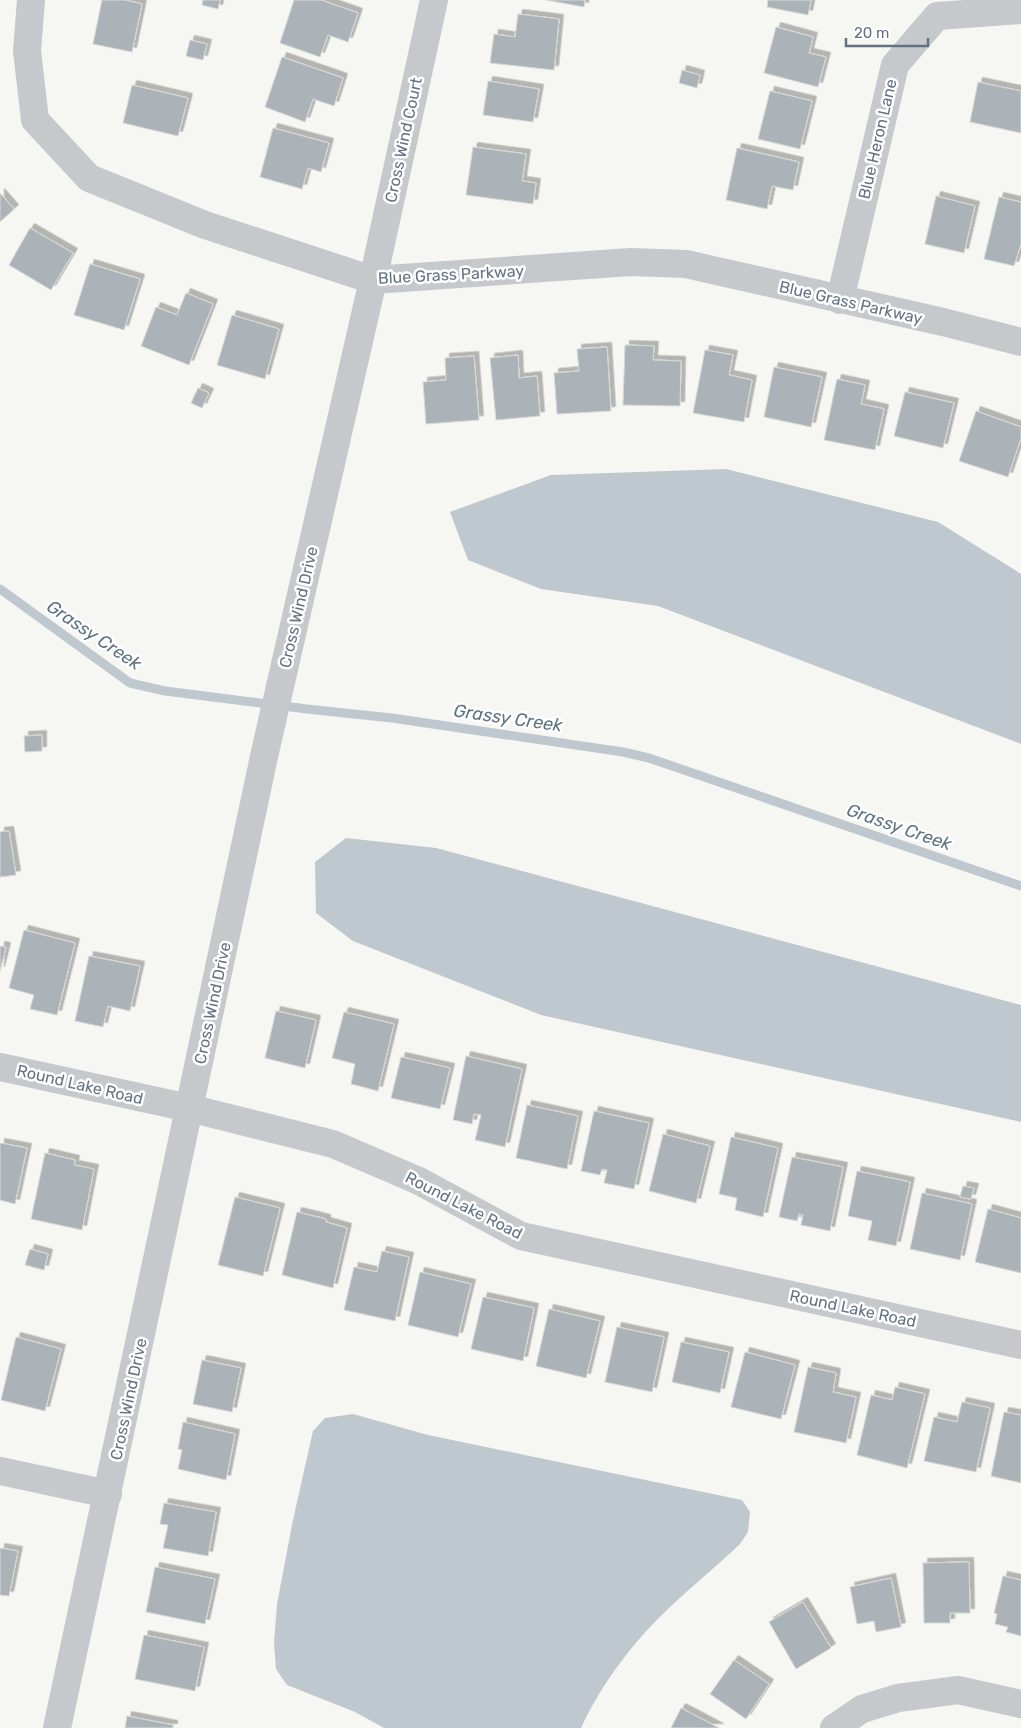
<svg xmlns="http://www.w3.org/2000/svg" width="1021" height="1728" font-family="Rubik,sans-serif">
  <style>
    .water { fill: #bec8ce }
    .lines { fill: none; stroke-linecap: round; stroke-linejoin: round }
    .stream { stroke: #bec8ce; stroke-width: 9 }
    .building { fill: #abb3b9; stroke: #d7d8d5; filter: url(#shadow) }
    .minor { stroke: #c5c9cc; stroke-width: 28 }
    .labels { text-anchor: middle; stroke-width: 5; stroke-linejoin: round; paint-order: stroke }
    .street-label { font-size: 16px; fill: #637385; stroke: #fff }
    .water-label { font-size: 18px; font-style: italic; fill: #5f7582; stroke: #fff }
  </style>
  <defs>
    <filter id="shadow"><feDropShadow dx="4.5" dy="-4.5" stdDeviation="0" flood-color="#0004"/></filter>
  </defs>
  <rect width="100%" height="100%" fill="#f6f6f2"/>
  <path class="water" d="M726,469L938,522L1021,574V744L658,606L541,589L468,560L450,512L551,475Z
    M346,838L436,848L1021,1005V1122L541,1015L353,941L316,913L315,862Z
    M353,1414L428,1435L742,1500L750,1512L748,1532L740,1544C717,1566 692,1586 669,1608C633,1642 602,1683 581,1728H384L355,1712L287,1685L276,1669L274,1642L277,1604L293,1520L313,1431L325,1418Z"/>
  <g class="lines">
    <path class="stream" d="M0,589L130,683L165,691L307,709L392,718L623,752L649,758L1021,886"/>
  </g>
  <path class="building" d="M102,0H125L142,4L132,52L93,44Z
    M203,0H220L218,9L202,5Z
    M294,0H321L358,13L348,42L328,35L320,57L280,43Z
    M546,0H585L584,7Z
    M768,0H811L808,15L767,7Z
    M518,14L559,19L554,70L490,63L494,34L515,37Z
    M776,27L813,37L809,53L826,57L818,87L764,73Z
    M190,40L207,44L203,60L186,56Z
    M282,57L343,78L334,106L313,99L305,122L265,107Z
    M682,70L700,75L697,88L679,83Z
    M488,81L539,89L533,122L483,115Z
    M978,82L1021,91V133L970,122Z
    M132,85L188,98L178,136L123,123Z
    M770,91L812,101L800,149L758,139Z
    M273,128L329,143L321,172L308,168L302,189L260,177Z
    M473,147L526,154L522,181L536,183L533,204L466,195Z
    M737,148L799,162L793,190L772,186L767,209L726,200Z
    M0,193L14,209L0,222Z
    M936,196L975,206L964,253L925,244Z
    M999,197L1021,202V244L1014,266L984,259Z
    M30,228L73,253L51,290L9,265Z
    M90,264L140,279L124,330L74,315Z
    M186,293L213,304L189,365L141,346L156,307L177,315Z
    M232,315L279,329L265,379L217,365Z
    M625,345L654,346L653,360L681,361L680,406L623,405Z
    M607,347L611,411L557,414L554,373L579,371L577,349Z
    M705,350L733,355L729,375L752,380L744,422L693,413Z
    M518,355L519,378L537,376L540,416L496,420L490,358Z
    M474,356L479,420L426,424L423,382L446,380L445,358Z
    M774,367L822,377L811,427L764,417Z
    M837,379L865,385L861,404L884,409L875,450L824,440Z
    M198,388L209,393L202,408L191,403Z
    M905,392L954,403L943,448L894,436Z
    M976,411L1021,427V438L1008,477L959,461Z
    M42,735V751L25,752L24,736Z
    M9,831L16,875L0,877V832Z
    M24,930L75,943L57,1015L30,1009L34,995L9,988Z
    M0,946L6,947L0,971Z
    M89,956L140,966L130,1011L108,1006L103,1027L75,1021Z
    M276,1011L316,1020L305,1068L265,1058Z
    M344,1012L394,1024L378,1091L351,1084L355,1064L332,1058Z
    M466,1056L522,1069L505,1147L475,1140L481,1115L474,1114L472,1124L453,1120Z
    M401,1057L450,1068L440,1109L391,1098Z
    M527,1105L578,1116L567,1169L516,1158Z
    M594,1111L649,1123L634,1189L604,1183L607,1170L602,1169L600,1175L581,1171Z
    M663,1134L710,1146L696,1203L649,1191Z
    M731,1137L778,1148L763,1217L735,1210L737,1198L719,1194Z
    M0,1143L27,1148L15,1204L0,1200Z
    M45,1153L75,1160L74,1165L94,1169L82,1230L31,1219Z
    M792,1157L843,1167L830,1231L801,1225L803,1215L799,1214L797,1221L779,1217Z
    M857,1171L910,1182L896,1246L868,1240L872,1221L848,1216Z
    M963,1186L974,1188L971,1199L960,1197Z
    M922,1193L972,1204L960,1260L910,1249Z
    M235,1197L280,1208L263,1276L218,1265Z
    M988,1209L1021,1218V1273L975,1262Z
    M297,1212L326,1219V1222L347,1228L333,1288L282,1275Z
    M30,1249L48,1254L44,1270L25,1265Z
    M382,1251L409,1257L395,1321L344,1310L354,1267L377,1272Z
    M420,1272L471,1284L458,1337L408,1325Z
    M483,1297L534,1308L523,1361L471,1349Z
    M549,1309L600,1321L586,1378L536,1366Z
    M617,1327L664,1337L652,1392L605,1382Z
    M16,1337L61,1349L45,1411L1,1400Z
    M681,1342L729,1352L720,1393L672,1382Z
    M745,1352L795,1365L781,1419L731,1407Z
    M202,1360L241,1368L232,1412L193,1404Z
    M808,1367L836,1373L833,1392L856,1397L846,1443L794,1432Z
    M895,1387L925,1394L907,1468L857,1455L871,1395L892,1400Z
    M962,1402L990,1408L976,1472L924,1461L934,1417L957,1422Z
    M1004,1412L1021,1415V1483L991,1476Z
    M183,1422L235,1434L226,1480L178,1469L182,1450L178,1449Z
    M164,1503L216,1512L208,1556L163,1548L168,1525L160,1524Z
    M0,1548L18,1551L9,1596L0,1595Z
    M969,1562L970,1613H950V1623H924L923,1563Z
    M155,1567L215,1579L205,1624L146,1612Z
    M1003,1576L1021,1580V1636L1006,1632L1008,1627L995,1624L997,1614L994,1613Z
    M891,1578L901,1627L876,1632L874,1621L857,1624L850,1587Z
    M803,1602L831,1648L796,1669L769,1622Z
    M144,1635L204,1647L195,1691L135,1679Z
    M734,1660L769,1684L746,1719L710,1694Z
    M681,1708L719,1728H671Z
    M127,1716L173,1725V1728H125Z"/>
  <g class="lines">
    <path class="minor" d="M31,0L27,51L35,120L89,178L205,225L373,280L631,262L686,264L943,322L1021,342
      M840,300L895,65L937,16L1021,10
      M0,1067L189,1108L333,1144L419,1181L521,1236L1021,1345
      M0,1471L108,1494
      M57,1728L265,752L373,280L434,0
      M834,1728L862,1709L898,1698L958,1690L1021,1704"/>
  </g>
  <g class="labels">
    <g class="street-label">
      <text transform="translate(877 139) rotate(-77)" y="6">Blue Heron Lane</text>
      <text transform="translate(403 140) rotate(-78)" y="6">Cross Wind Court</text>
      <text transform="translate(451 274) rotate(-3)" y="6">Blue Grass Parkway</text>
      <text transform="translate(851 302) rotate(13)" y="6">Blue Grass Parkway</text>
      <text transform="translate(298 607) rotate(-77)" y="6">Cross Wind Drive</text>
      <text transform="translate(212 1003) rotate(-78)" y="6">Cross Wind Drive</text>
      <text transform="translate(80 1084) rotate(13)" y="6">Round Lake Road</text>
      <text transform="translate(464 1205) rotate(27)" y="6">Round Lake Road</text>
      <text transform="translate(853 1308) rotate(12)" y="6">Round Lake Road</text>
      <text transform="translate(128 1399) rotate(-78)" y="6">Cross Wind Drive</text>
    </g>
    <g class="water-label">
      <text transform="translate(94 635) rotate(34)" y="6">Grassy Creek</text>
      <text transform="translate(508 718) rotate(8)" y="6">Grassy Creek</text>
      <text transform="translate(899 827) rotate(19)" y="6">Grassy Creek</text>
    </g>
  </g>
  <path d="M846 38v8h82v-8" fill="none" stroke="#637385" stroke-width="2.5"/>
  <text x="854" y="38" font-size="15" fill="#637385" stroke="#ffffff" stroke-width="4" paint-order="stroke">20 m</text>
</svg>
